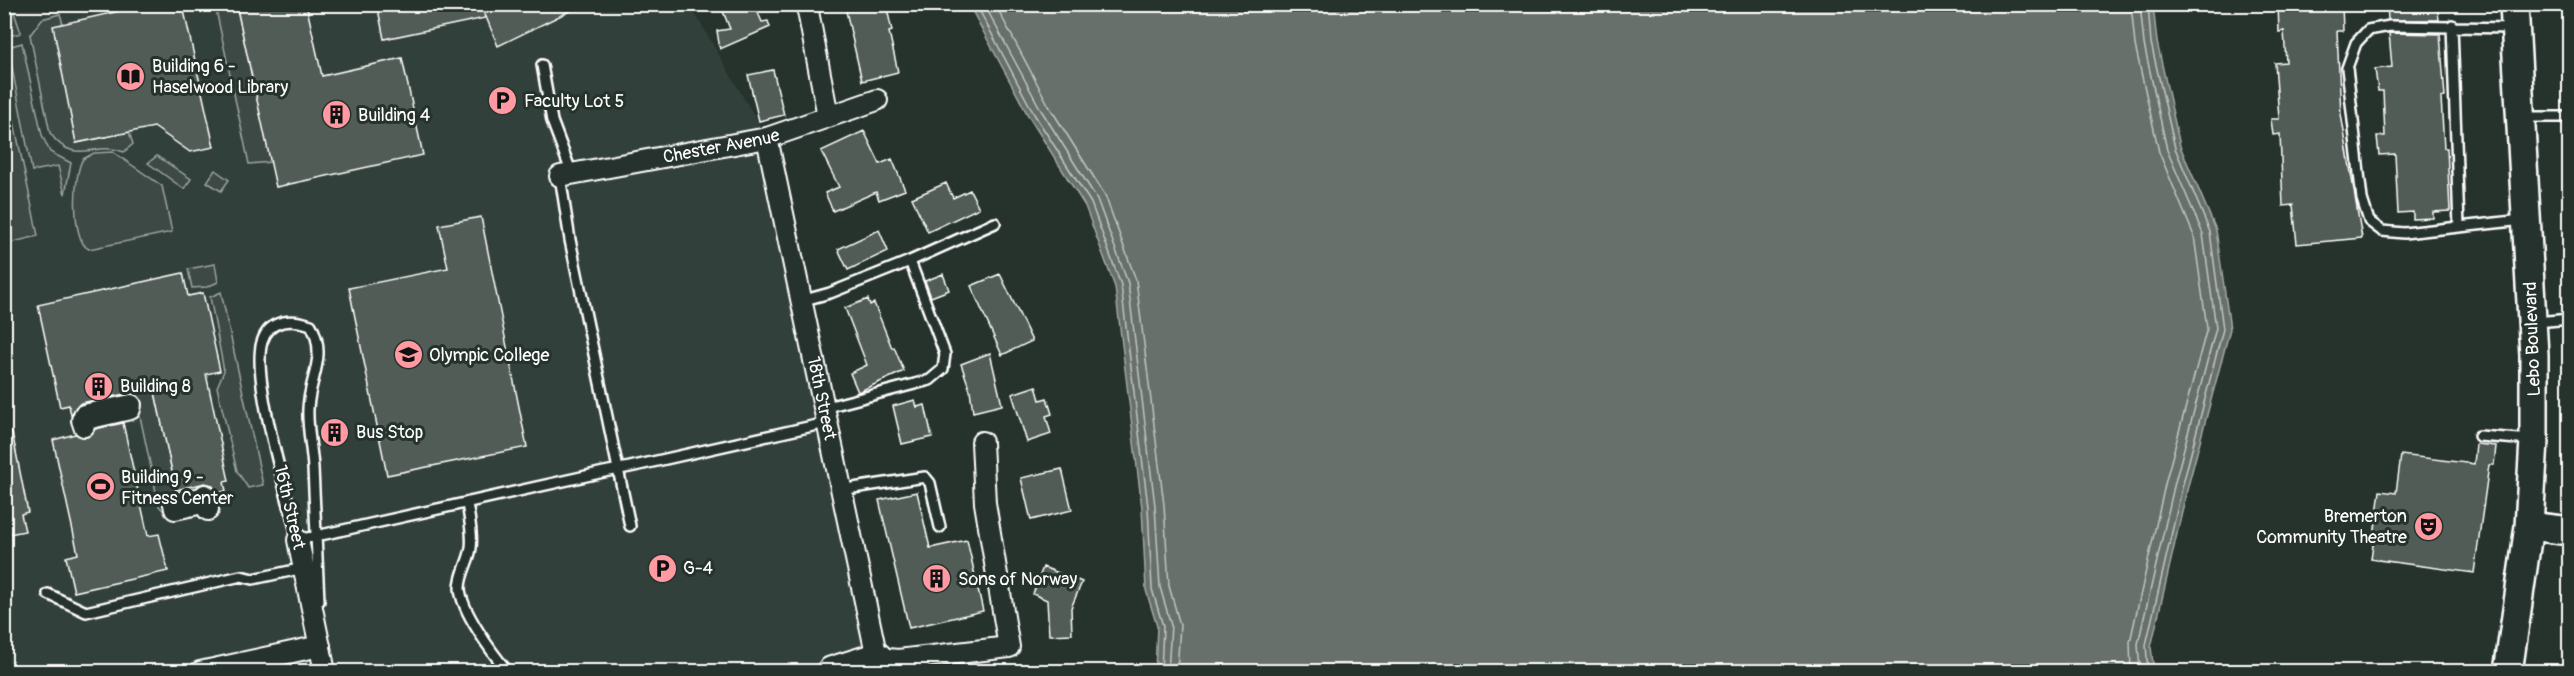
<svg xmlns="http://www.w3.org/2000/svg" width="2574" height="676" font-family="Pangolin,sans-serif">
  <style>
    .built { fill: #333f3a }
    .green { fill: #3e4944; stroke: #9ea4a2; stroke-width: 1.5 }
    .water { fill: #67706c; stroke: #a4a9a7; stroke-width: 1.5 }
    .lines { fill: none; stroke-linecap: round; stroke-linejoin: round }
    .shore { stroke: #c2c6c4; stroke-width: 1.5 }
    .building { fill: #515c57; stroke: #fff; stroke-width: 1.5 }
    .lane-casing { stroke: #fff; stroke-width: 14 }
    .street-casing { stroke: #fff; stroke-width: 24 }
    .secondary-casing { stroke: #fff; stroke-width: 32 }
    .primary-casing { stroke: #fff; stroke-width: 34 }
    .lane { stroke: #26332d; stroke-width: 9 }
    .street { stroke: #26332d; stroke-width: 20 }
    .secondary { stroke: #26332d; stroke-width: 27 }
    .primary { stroke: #26332d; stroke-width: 30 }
    .labels { text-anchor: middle; stroke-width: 6; stroke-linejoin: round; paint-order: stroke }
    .poi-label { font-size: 18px; fill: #fff; stroke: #26332d; text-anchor: start }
    .street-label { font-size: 18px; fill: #fff; stroke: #26332d }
  </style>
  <rect width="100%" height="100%" fill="#26332d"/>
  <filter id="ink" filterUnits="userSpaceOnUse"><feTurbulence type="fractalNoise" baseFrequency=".0167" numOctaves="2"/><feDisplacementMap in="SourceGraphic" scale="12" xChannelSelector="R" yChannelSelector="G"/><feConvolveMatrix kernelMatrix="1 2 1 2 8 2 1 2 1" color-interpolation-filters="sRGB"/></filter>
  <g filter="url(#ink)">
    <path class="built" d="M4,5H690L767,138L877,658L832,672L5,671Z"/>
    <path class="green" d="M215,5H236L271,162L249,164Z
      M14,12L21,33L5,37V15Z
      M60,14L63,24L54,26L77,143L129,132L133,144L124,152C94,140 75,168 50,133L30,35L42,19Z
      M22,43L42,135L50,152L71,163L65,194L58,166L32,171L8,47Z
      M5,79L38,236L5,244H4Z
      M113,152L162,186L172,232L89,249C71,242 73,173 83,159L94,153Z
      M157,156L191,179L184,189L148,163Z
      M215,170L229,180L221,191L207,182Z
      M215,264L218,282L207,287L192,288L188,269Z
      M221,292L263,485L248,488L237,471L217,387L224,371L210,297Z
      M153,383L176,490L184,488L186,499L172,514H166L159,506L134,388Z"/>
    <path class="water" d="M969,5H2153L2157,42L2180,146L2216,230L2230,329L2188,486L2151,647L2154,671H1155L1157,626L1146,590L1142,508L1115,287L1085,206L1029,117Z"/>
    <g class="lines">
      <path class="shore" d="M976,4L1034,114L1091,203L1121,285L1148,507L1152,589L1163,626L1161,672
        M984,4L1041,110L1097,199L1128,283L1155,506L1160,587L1171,625L1168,672
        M995,4L1049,106L1105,195L1136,280L1164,505L1169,586L1180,625L1177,672
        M2131,4L2135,45L2159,152L2194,236L2207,328L2166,480L2130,642L2131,672
        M2140,4L2144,44L2167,150L2203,234L2216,328L2175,482L2138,644L2140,672
        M2148,4L2151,43L2175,148L2210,232L2223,329L2183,484L2146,645L2148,672"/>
    </g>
    <path class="building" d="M151,4L183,6L214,147L190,152L154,127L76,143L53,26Z
      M236,4H306L322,76L402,58L423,155L276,187Z
      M377,4H482L485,18L384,39Z
      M504,4H584L498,46L484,12Z
      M720,4H754L762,22L768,21L770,27L720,49L717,31L730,29Z
      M862,4H886L892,31L889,32L898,72L862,81L846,11Z
      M2278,4H2342L2343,31H2337L2341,114L2362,238L2297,244L2293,205L2283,206L2280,134L2273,135L2271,119H2279L2275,63L2286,62L2284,31L2279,32Z
      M2387,4H2437L2439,20H2388Z
      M2389,33L2440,34L2445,97L2441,98L2444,148H2447L2450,211L2433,212V218L2413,219V212L2398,213L2395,154L2379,155L2377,136H2385L2383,91H2378L2375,69L2392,67Z
      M773,70L784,115L759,121L748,75Z
      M864,131L880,164L892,159L905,190L879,200L876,192L833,211L825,193L839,187L821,151Z
      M946,183L953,198L970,190L979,208L928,232L912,198Z
      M481,217L527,447L387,475L349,288L448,268L439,225Z
      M879,230L888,251L848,270L838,249Z
      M183,273L188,296L203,293L220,371L206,374L229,481L224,482L226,491L217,493L212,485L205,483L176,490L153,383L124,390L125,394L81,403L76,407L71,415L69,405L60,407L38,305Z
      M943,274L949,290L931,297L925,281Z
      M1000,274L1032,341L1002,355L971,286Z
      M868,299L870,305L874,303L892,348L894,347L904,371L858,392L850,373L867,365L845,308Z
      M990,353L1002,405L973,412L970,390L961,364Z
      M1036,386L1040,400L1047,398L1052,414L1046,416L1051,434L1027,442L1012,394Z
      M915,400L917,407L925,405L932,437L902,444L893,406Z
      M123,423L148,536L159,534L168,571L74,592L66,557L78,554L53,440L75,434L87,437L95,429Z
      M12,432L28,512L21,514L25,531L4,535V433Z
      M2476,444L2496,446L2494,465H2489L2474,573L2371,559L2380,491L2396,493L2401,455L2474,464Z
      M1062,469L1072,510L1031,520L1021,478Z
      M917,492L930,548L967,540L983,611L909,628L879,500Z
      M1043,567L1082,582L1071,608L1072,634L1049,635L1047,600L1033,594Z"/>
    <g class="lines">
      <defs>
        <path id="lane" d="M2516,5L2570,6
          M2452,25L2459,227
          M2512,28L2390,26L2368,30L2356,43L2347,68L2362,199L2369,221L2382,231L2404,233L2523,220
          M542,65L552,121L572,174
          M2523,117H2570
          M560,176L570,240L630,526
          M910,261L995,223
          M801,301L830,293L910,261L945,354L943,369L930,380L823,408
          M2536,322L2570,319
          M2479,436L2532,440
          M840,490L925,477L930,483L940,527
          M467,503C469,517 473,534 471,548C469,562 460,574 460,588C461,611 493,654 508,672
          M48,594L86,612L241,576L253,579L304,568
          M319,601C317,557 315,513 313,468C312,449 307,428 308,409C309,378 328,357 311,325C292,318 269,319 262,342C251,377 288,499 298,540L339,531L604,472L630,467L826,423"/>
        <g id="street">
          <path d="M807,6L828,116"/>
          <path id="s1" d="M767,138L877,658L898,660L1009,647L985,503L982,442"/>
          <path id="s2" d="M560,176L767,138L877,100"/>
          <path d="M84,426L82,420L130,409L131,405L84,415"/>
          <path d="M205,495L206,497L174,504L175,509L207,502L208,510"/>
          <path d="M298,540L325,672"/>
          <path d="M200,672L320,646"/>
        </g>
        <path id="secondary" d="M2529,526L2570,531
          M2508,672L2529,526L2534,440V355L2514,4"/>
        <path id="primary" d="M832,672L877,658"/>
      </defs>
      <use href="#lane" class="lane-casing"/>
      <use href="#street" class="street-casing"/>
      <use href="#secondary" class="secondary-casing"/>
      <use href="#primary" class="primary-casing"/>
      <use href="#lane" class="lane"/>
      <use href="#street" class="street"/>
      <use href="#secondary" class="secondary"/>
      <use href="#primary" class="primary"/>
    </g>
  </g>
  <defs>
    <symbol id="library-disc" viewBox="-11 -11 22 22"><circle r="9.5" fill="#ff9aa2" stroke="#26332d"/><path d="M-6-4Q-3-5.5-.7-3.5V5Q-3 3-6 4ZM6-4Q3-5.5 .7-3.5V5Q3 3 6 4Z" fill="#111"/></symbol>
    <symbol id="parking-disc" viewBox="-11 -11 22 22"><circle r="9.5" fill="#ff9aa2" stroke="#26332d"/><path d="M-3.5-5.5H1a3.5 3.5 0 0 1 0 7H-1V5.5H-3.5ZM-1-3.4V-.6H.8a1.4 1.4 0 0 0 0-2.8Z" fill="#111"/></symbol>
    <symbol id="building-disc" viewBox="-11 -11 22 22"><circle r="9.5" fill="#ff9aa2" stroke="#26332d"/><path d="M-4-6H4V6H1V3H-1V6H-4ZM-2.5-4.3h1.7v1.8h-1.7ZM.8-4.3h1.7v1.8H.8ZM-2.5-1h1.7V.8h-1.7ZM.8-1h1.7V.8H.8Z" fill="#111"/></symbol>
    <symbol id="university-disc" viewBox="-11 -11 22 22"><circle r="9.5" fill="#ff9aa2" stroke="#26332d"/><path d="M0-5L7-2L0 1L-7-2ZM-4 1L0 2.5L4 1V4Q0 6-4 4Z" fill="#111"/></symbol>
    <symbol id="stadium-disc" viewBox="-11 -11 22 22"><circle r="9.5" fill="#ff9aa2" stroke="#26332d"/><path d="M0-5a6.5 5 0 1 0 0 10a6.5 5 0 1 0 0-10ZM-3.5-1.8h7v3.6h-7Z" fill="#111"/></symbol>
    <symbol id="theatre-disc" viewBox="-11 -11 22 22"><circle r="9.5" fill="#ff9aa2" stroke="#26332d"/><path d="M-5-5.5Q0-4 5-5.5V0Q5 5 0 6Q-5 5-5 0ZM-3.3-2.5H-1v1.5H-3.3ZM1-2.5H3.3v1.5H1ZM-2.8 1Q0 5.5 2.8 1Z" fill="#111"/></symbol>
  </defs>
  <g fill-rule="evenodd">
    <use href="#library-disc" x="114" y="60" width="33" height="33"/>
    <use href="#parking-disc" x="486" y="84" width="33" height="33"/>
    <use href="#building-disc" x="320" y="98" width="33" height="33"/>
    <use href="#university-disc" x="392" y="338" width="33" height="33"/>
    <use href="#building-disc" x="82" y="370" width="33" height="33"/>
    <use href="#building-disc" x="318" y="416" width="33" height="33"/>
    <use href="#stadium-disc" x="84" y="470" width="33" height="33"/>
    <use href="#theatre-disc" x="2412" y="510" width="33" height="33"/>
    <use href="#parking-disc" x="646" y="552" width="33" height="33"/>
    <use href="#building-disc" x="920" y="562" width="33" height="33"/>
  </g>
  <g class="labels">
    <g class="poi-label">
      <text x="152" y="72">Building 6 -<tspan x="152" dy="21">Haselwood Library</tspan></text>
      <text x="524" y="107">Faculty Lot 5</text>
      <text x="358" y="121">Building 4</text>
      <text x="429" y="361">Olympic College</text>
      <text x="120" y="392">Building 8</text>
      <text x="356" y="438">Bus Stop</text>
      <text x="121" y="483">Building 9 -<tspan x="121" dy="21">Fitness Center</tspan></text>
      <text x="2407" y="522" text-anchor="end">Bremerton<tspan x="2407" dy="21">Community Theatre</tspan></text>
      <text x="683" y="574">G-4</text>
      <text x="958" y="585">Sons of Norway</text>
    </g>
    <g class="street-label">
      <text dy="6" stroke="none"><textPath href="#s2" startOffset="164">Chester Avenue</textPath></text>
      <text transform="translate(2532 339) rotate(-92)" y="6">Lebo Boulevard</text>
      <text dy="6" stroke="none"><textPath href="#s1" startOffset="266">18th Street</textPath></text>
      <text transform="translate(290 507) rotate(77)" y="6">16th Street</text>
    </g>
  </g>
  <rect width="2574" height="676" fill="none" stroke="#26332d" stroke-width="24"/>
  <rect x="12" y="12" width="2550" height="652" fill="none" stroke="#fff" stroke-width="2" filter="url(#ink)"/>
</svg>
